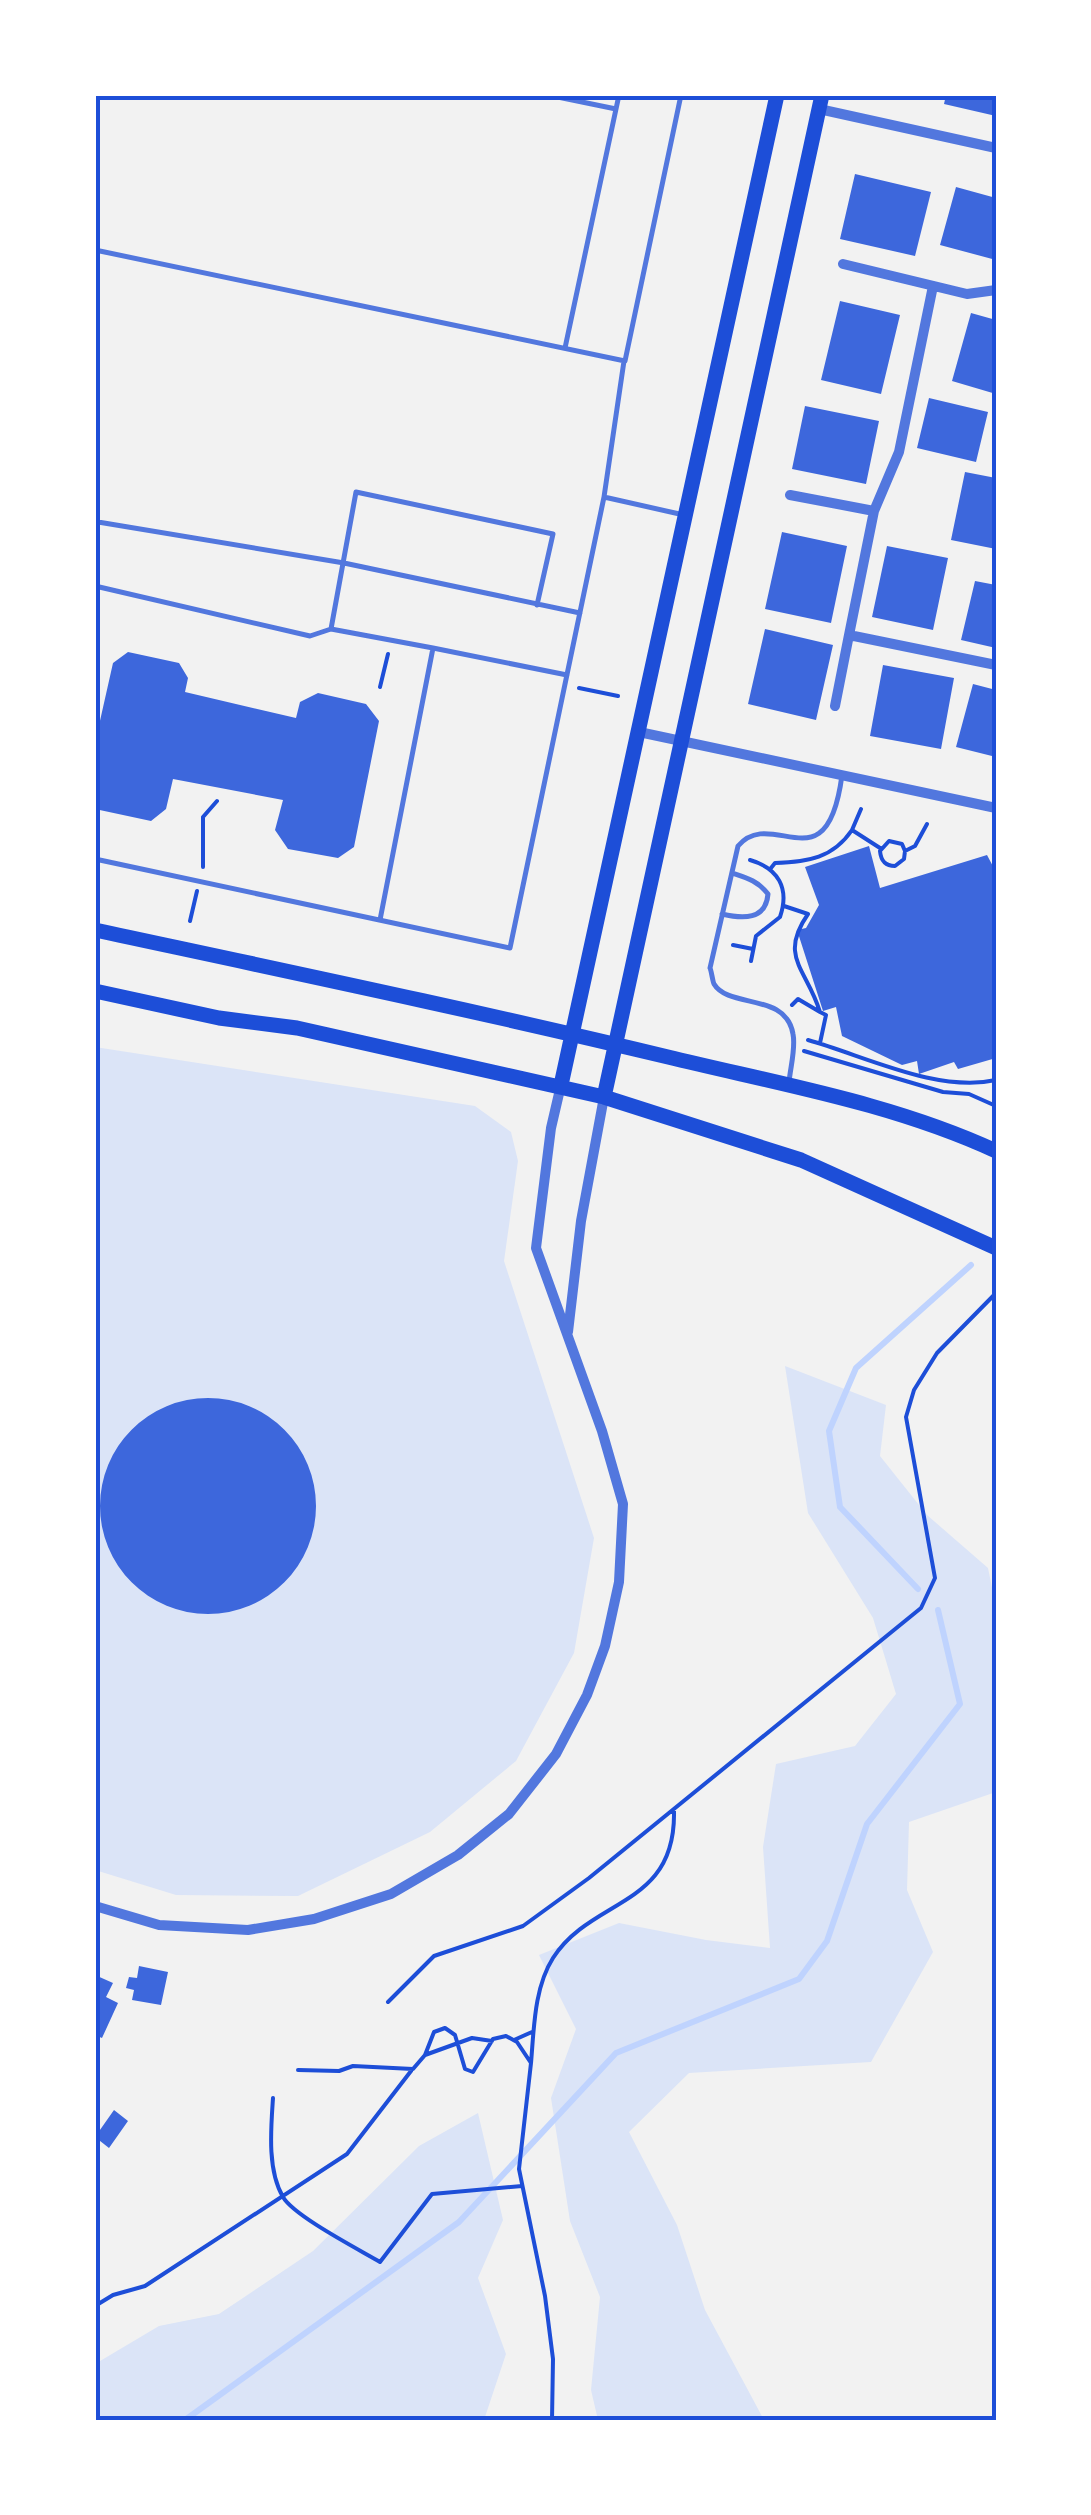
<svg xmlns="http://www.w3.org/2000/svg" width="1091" height="2515" font-family="'Varela Round',sans-serif">
  <style>
    .green { fill: #dbe4f7 }
    .lines { fill: none; stroke-linecap: round; stroke-linejoin: round }
    .stream { stroke: #bfd3fe; stroke-width: 6 }
    .building { fill: #3d67dc }
    .path { stroke: #1d4ed8; stroke-width: 4 }
    .service { stroke: #5277de; stroke-width: 5 }
    .minor { stroke: #5277de; stroke-width: 10 }
    .secondary { stroke: #1d4ed8; stroke-width: 15 }
    .neatline { fill: none; stroke: #1d4ed8; stroke-width: 4 }
  </style>
  <rect width="100%" height="100%" fill="#f2f2f2"/>
  <path class="green" d="M95,1047L475,1106L511,1132L518,1161L504,1261L594,1538L574,1653L516,1761L430,1832L298,1896L176,1895L95,1870Z
    M785,1366L886,1405L880,1456L927,1515L988,1568L996,1607V1792L909,1822L907,1890L933,1952L871,2062L689,2073L629,2132L677,2225L705,2310L764,2420H598L591,2390L600,2297L570,2221L551,2098L576,2029L539,1955L619,1923L706,1940L770,1948L763,1847L776,1764L855,1746L896,1694L873,1618L808,1513Z
    M478,2113L503,2220L478,2278L506,2354L484,2420H95V2364L159,2326L219,2314L313,2251L419,2146Z"/>
  <g class="lines">
    <path class="stream" d="M918,1589L840,1507L829,1431L856,1368L971,1265
      M185,2420L459,2222L616,2053L799,1979L827,1941L867,1824L960,1704L938,1610"/>
  </g>
  <path class="building" d="M946,95H996V116L944,104Z
    M855,174L931,192L915,256L840,239Z
    M956,187L996,198V260L940,245Z
    M840,301L900,315L881,394L821,380Z
    M971,313L996,320V394L952,381Z
    M929,398L988,412L976,462L917,448Z
    M805,406L879,421L866,484L792,469Z
    M965,472L996,478V549L951,540Z
    M782,532L847,546L831,623L765,609Z
    M887,546L948,558L933,630L872,617Z
    M975,581L996,585V648L961,640Z
    M765,629L833,645L816,720L748,704Z
    M128,652L179,663L188,678L185,692L296,718L300,702L318,693L366,704L379,721L354,847L338,858L288,849L275,830L283,800L173,779L166,809L151,821L95,809V743L113,663Z
    M883,665L954,678L941,749L870,736Z
    M973,684L996,690V757L956,747Z
    M869,846L880,888L987,855L996,872V1058L958,1069L954,1062L919,1074L917,1061L902,1065L842,1036L836,1007L823,1011L797,930L806,928L819,905L805,867Z
    M100 1506a108 108 0 1 1 216 0a108 108 0 1 1-216 0Z
    M139,1966L168,1972L161,2005L132,2000L134,1990L126,1988L129,1977L137,1978Z
    M95,1975L113,1983L106,1997L118,2003L102,2038L95,2035Z
    M114,2110L128,2121L109,2148L95,2137Z"/>
  <g class="lines">
    <path class="path" d="M380,687L388,654
      M579,688L618,696
      M861,809L852,830L880,848
      M905,851L904,859L895,866C885,866 881,861 880,851L889,841L902,844L905,851L915,846L927,824
      M750,860C778,868 790,888 780,917L756,936L751,961
      M203,867V817L217,801
      M771,868L775,863C808,862 833,858 852,830
      M784,906L808,914C778,957 807,969 820,1012L826,1015L820,1043
      M190,921L197,891
      M733,945L753,949
      M792,1005L798,999L820,1012
      M808,1040C865,1056 937,1093 996,1080
      M804,1051L943,1092L969,1094L996,1106
      M388,2002L434,1956L523,1926L589,1878L921,1608L935,1578L906,1417L914,1390L937,1353L996,1293
      M514,2040L532,2032
      M425,2055L472,2038L492,2041
      M531,2063C534,2029 534,1988 553,1958C592,1897 676,1908 674,1811
      M298,2070L339,2071L353,2066L413,2069L425,2055L434,2032L445,2028L455,2035L465,2069L473,2072L493,2039L506,2036L517,2042L531,2063L519,2169L545,2296L553,2359L552,2420
      M273,2098C271,2128 267,2170 283,2197C294,2216 358,2249 380,2262L432,2194L522,2186
      M95,2306L113,2295L145,2286L347,2154L411,2071"/>
    <path class="service" d="M548,95L616,109L619,95
      M95,250L625,361L681,95
      M565,348L616,109
      M604,497L624,361
      M98,522L344,563L580,613
      M95,536L98,522
      M95,586L310,636L331,629L433,648
      M331,629L356,492L553,534L537,605
      M95,859L510,948L604,497L684,515
      M722,914C743,919 766,920 768,894C758,881 747,878 732,873
      M380,920L433,648L567,675
      M789,1083C790,1068 796,1049 793,1034C786,992 729,1009 714,984C713,983 711,969 710,968L738,846C773,805 827,889 842,775"/>
    <path class="minor" d="M819,109L996,148
      M843,264L967,294L996,290
      M933,286L899,452L874,511L849,635L996,665
      M790,495L874,511
      M835,706L849,635
      M639,732L996,808
      M568,1332L581,1221L604,1097
      M95,1906L159,1925L248,1930L314,1919L391,1894L458,1855L509,1814L556,1754L587,1695L605,1646L619,1582L623,1504L602,1431L536,1248L551,1128L561,1085"/>
    <path class="secondary" d="M95,930C286,971 477,1011 668,1057C779,1084 892,1103 996,1151
      M95,991L219,1018L297,1028L604,1097L801,1160L996,1248
      M561,1085L777,95
      M604,1097L822,95"/>
  </g>
  <rect width="1091" height="2515" fill="none" stroke="#ffffff" stroke-width="195"/>
  <rect x="98" y="98" width="896" height="2320" class="neatline"/>
</svg>
